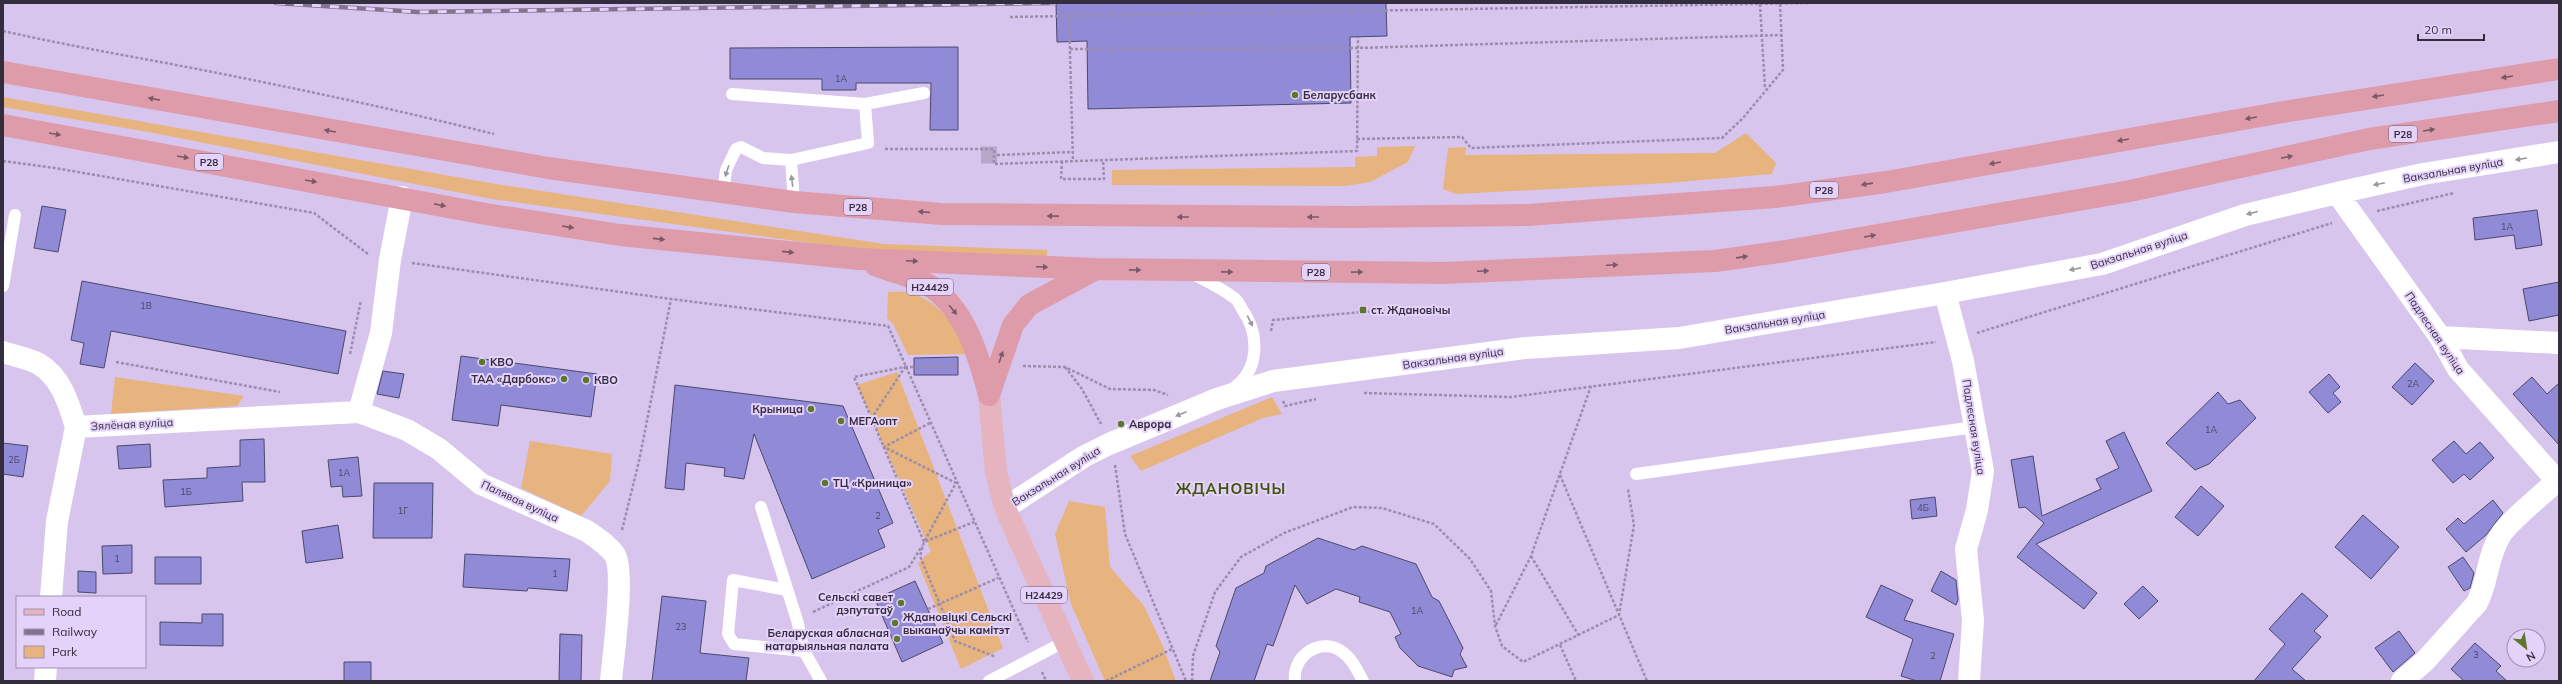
<svg xmlns="http://www.w3.org/2000/svg" width="2562" height="684" font-family="Mulish,sans-serif">
  <style>
    .green { fill: #e7b37e }
    .building { fill: #908ad7; stroke: #4b486c }
    .lines { fill: none; stroke-linecap: round; stroke-linejoin: round }
    .pedestrian-tunnel { stroke: #b7a7cb; stroke-width: 17; stroke-dasharray: 17 8; stroke-linecap: butt }
    .path { stroke: #9b8dac; stroke-width: 2.5; stroke-dasharray: 3 2; stroke-linecap: butt }
    .service { stroke: #fff; stroke-width: 12 }
    .minor { stroke: #fff; stroke-width: 22 }
    .primary { stroke: #e6b4bf; stroke-width: 22 }
    .trunk { stroke: #de9baa; stroke-width: 22 }
    .rail-casing { stroke: #80748f; stroke-width: 4.5 }
    .rail { stroke: #e5d2fb; stroke-width: 3; stroke-dasharray: 9; stroke-linecap: butt }
    .oneway { fill: #785969 }
    .oneway2 { fill: #9a969e }
    .poi-dot { fill: #5d782c; stroke: #e5d2fb; stroke-width: 1.5 }
    .labels { text-anchor: middle; stroke-width: 4; stroke-linejoin: round; paint-order: stroke }
    .number-label { font-size: 9px; fill: #4b4464 }
    .shield { fill: #e5d2fb; stroke: #695e76; stroke-width: 1 }
    .shield-label { font-size: 10px; font-weight: bold; fill: #342d3d }
    .poi-label { font-size: 11px; font-weight: bold; fill: #342d3d; stroke: #e5d2fb; text-anchor: start }
    .street-label { font-size: 11px; fill: #342d3d; stroke: #e5d2fb }
    .district-label { font-size: 15px; font-weight: bold; letter-spacing: 1px; fill: #3e550b; stroke: #e5d2fb }
  </style>
  <rect width="100%" height="100%" fill="#d8c5ee"/>
  <path class="green" d="M3,97L496,184L884,244L1047,250V260L897,255L492,199L148,132L3,107Z
    M1746,133L1776,163L1772,174L1667,183L1456,194L1443,189L1448,148L1466,147L1465,155L1715,153Z
    M1415,146L1408,162L1370,182L1345,186L1112,185V170L1355,167V157L1377,156V147Z
    M888,292C896,292 906,291 913,294C940,302 959,329 966,354L908,355L893,324L887,318Z
    M897,372L1003,648L961,669L918,563L931,551L857,385Z
    M115,377L244,396L237,406L111,414Z
    M1272,397L1282,414L1263,418L1141,471L1130,456Z
    M530,441L612,454L610,481L581,516L521,488Z
    M1069,501L1105,507L1110,567L1144,606L1162,644L1176,681H1105L1071,604L1055,534Z"/>
  <path class="building" d="M1056,3H1386L1387,36L1350,37L1351,103L1088,109L1087,41L1057,42Z
    M958,47V130H930L931,83H856V90H822V79H730V48Z
    M42,206L66,210L58,252L34,248Z
    M2537,210L2542,245L2516,249L2514,235L2475,240L2473,218Z
    M82,281L346,331L338,374L111,331L104,368L80,364L84,343L71,340Z
    M2559,282V315L2529,321L2523,289Z
    M461,356L597,374L591,417L501,405L498,426L452,420Z
    M958,357V375H914V358Z
    M2415,363L2434,381L2412,405L2392,387Z
    M383,371L404,374L399,398L377,394Z
    M2329,374L2340,387L2333,393L2341,402L2328,413L2309,392Z
    M2532,377L2547,394L2559,383V445L2513,394Z
    M675,385L843,406L893,523L878,530L885,547L812,579L754,434L744,479L724,476L725,468L686,463L684,490L665,488Z
    M2218,392L2228,404L2240,400L2256,418L2209,464L2195,470L2166,443Z
    M2124,432L2152,491L2036,544L2097,593L2084,609L2017,557L2044,523L2025,507L2019,508L2011,460L2033,456L2042,516L2101,489L2096,479L2119,468L2106,441Z
    M264,439L265,482H242L243,501L165,507L163,480L207,478V468L240,466V440Z
    M2454,441L2466,454L2480,442L2494,458L2470,480L2464,474L2453,483L2432,460Z
    M3,443L28,446L23,477L3,474Z
    M150,444L151,467L119,469L117,446Z
    M358,457L362,496L343,497L342,486L331,487L328,460Z
    M374,483H433L432,538H373Z
    M2201,486L2224,506L2198,536L2175,517Z
    M1935,497L1937,516L1912,519L1910,500Z
    M2493,500L2503,513L2486,535L2466,552L2446,529L2458,518L2464,524Z
    M2363,515L2399,547L2371,579L2335,547Z
    M338,525L343,558L306,563L302,531Z
    M1318,538L1354,550L1362,546L1416,564L1432,597L1439,601L1463,648L1460,654L1467,667L1454,670L1452,677L1418,666L1400,648L1395,637L1401,634L1390,612L1359,602L1360,597L1336,589L1307,604L1295,585L1273,646L1267,644L1254,681H1210L1220,652L1216,646L1236,588L1264,573L1266,566Z
    M132,545V573L103,574L102,546Z
    M465,554L570,559L567,591L528,588L527,591L463,587Z
    M155,557H201V584H155Z
    M2463,557L2474,573L2470,588L2464,591L2448,567Z
    M78,571L96,572V593L78,592Z
    M1941,571L1956,580L1958,600L1956,605L1931,591Z
    M915,581L943,643L902,662L875,599Z
    M1881,585L1913,600L1904,620L1954,634L1940,681H1917L1901,676L1913,639L1866,617Z
    M2143,586L2158,601L2139,619L2124,604Z
    M2302,593L2328,616L2314,631L2321,637L2292,669L2306,681H2254L2285,644L2269,629Z
    M662,596L706,601L700,653L749,658L746,681H652Z
    M202,614H223V646L160,645V622L202,623Z
    M2399,631L2415,653L2393,672L2375,648Z
    M560,634L582,635L581,681H559Z
    M2475,643L2501,666L2496,671L2507,681H2464L2451,669Z
    M344,662H371V681H344Z"/>
  <g class="lines">
    <path class="pedestrian-tunnel" d="M981,155H997"/>
    <path class="path" d="M1760,4L1765,89
      M1069,16L1073,161
      M1010,17L1810,3
      M3,31C57,43 111,53 166,63C276,84 386,107 494,134
      M1070,49L1358,48L1781,35
      M1357,139L1462,137L1471,148L1722,138L1743,118L1783,70L1780,3
      M885,149H994V164L1357,151L1358,37
      M997,155L1072,152
      M3,161L55,168L314,213L368,254
      M1062,161L1061,179H1104L1103,160
      M2377,211L2454,193
      M412,263L671,299L888,326L1028,642
      M1271,331L1273,320L1385,310
      M1977,333L2332,223
      M350,354L361,300
      M116,362L280,392
      M1023,366L1065,367L1110,389L1154,390L1168,395
      M905,367H957
      M1065,367L1082,389L1101,424
      M1364,393L1511,397L1936,342
      M1283,401L1285,406L1316,399
      M871,419L905,367L854,377L924,542L974,522
      M930,423L884,447L956,483L924,542L920,556L955,641L996,657
      M1115,465L1125,534L1186,681
      M1560,475L1647,681
      M622,530L639,461L671,299
      M1531,556L1579,636
      M928,609L998,578
      M813,612L909,567L922,546
      M1496,625L1531,556L1591,386
      M1560,645L1576,681
      M1042,672L1046,681
      M1106,681L1172,649
      M1192,681L1193,656L1215,592L1241,557L1284,533L1353,507L1382,508L1434,524L1470,559L1491,591L1495,626L1502,646L1523,662L1619,615L1634,525L1628,489"/>
    <path class="service" d="M865,104L924,93
      M791,160L794,202
      M723,193L726,170L736,149L741,147L763,158L791,160L868,143L865,104L732,94
      M1193,274C1206,281 1221,288 1233,297C1237,299 1240,305 1242,309C1260,334 1260,371 1232,389
      M3,286L15,215
      M1636,474L1975,427
      M761,507L797,620L804,651L821,681
      M787,590L733,580L728,634L734,644L804,651
      M989,681L1064,642
      M1295,681C1292,656 1320,637 1341,651C1352,658 1357,670 1363,681"/>
    <path class="minor" d="M2337,193L2440,337L2458,369L2559,483
      M402,197L390,260L381,333L359,412L407,430L439,449L481,484L587,531C597,538 608,545 615,555C625,573 613,657 611,681
      M1945,293L1963,361L1983,471L1977,510L1966,549L1973,620L1969,681
      M2440,337L2559,343
      M3,352C14,356 28,358 39,364C61,377 69,404 76,427
      M1005,508L1083,457L1109,444L1217,399L1273,381L1526,348L1679,338L1945,293L2102,264L2245,215L2337,193L2423,174L2559,152
      M51,597L57,521L76,427L359,412
      M45,681L46,667
      M2402,681L2425,661L2477,603C2488,582 2487,557 2500,536C2507,523 2544,493 2557,481"/>
    <path class="primary" d="M989,395L996,472L1005,508L1083,681"/>
    <path class="trunk" d="M3,72L548,168L794,202L942,214L1352,217L1528,215L1775,197L1886,182L2289,111L2559,69
      M3,125L486,214L620,235L859,259L1096,269L1444,273L1715,261L1786,251L2130,191L2369,139L2559,111
      M875,265C892,272 915,277 930,286C966,310 979,357 989,395
      M989,395L1013,325L1029,305L1094,270"/>
    <defs>
      <path id="rail" d="M276,3L418,12L1056,3"/>
    </defs>
    <use href="#rail" class="rail-casing"/>
    <use href="#rail" class="rail"/>
  </g>
  <defs><path id="oneway-solid" d="M-6-.8H1V-3.2L6.5 0L1 3.2V.8H-6Z"/></defs>
  <g class="oneway">
    <use href="#oneway-solid" transform="translate(2507 77) rotate(171)"/>
    <use href="#oneway-solid" transform="translate(2378 96) rotate(171)"/>
    <use href="#oneway-solid" transform="translate(154 99) rotate(-169)"/>
    <use href="#oneway-solid" transform="translate(2251 118) rotate(170)"/>
    <use href="#oneway-solid" transform="translate(2429 130) rotate(-9)"/>
    <use href="#oneway-solid" transform="translate(330 131) rotate(-170)"/>
    <use href="#oneway-solid" transform="translate(55 134) rotate(10)"/>
    <use href="#oneway-solid" transform="translate(2123 140) rotate(170)"/>
    <use href="#oneway-solid" transform="translate(183 157) rotate(10)"/>
    <use href="#oneway-solid" transform="translate(2287 157) rotate(-12)"/>
    <use href="#oneway-solid" transform="translate(1995 163) rotate(170)"/>
    <use href="#oneway-solid" transform="translate(311 181) rotate(10)"/>
    <use href="#oneway-solid" transform="translate(1867 184) rotate(172)"/>
    <use href="#oneway-solid" transform="translate(440 205) rotate(11)"/>
    <use href="#oneway-solid" transform="translate(924 212) rotate(-176)"/>
    <use href="#oneway-solid" transform="translate(1053 216) rotate(-179)"/>
    <use href="#oneway-solid" transform="translate(1183 217) rotate(-180)"/>
    <use href="#oneway-solid" transform="translate(1313 217) rotate(-180)"/>
    <use href="#oneway-solid" transform="translate(568 227) rotate(9)"/>
    <use href="#oneway-solid" transform="translate(1870 236) rotate(-10)"/>
    <use href="#oneway-solid" transform="translate(659 239) rotate(6)"/>
    <use href="#oneway-solid" transform="translate(788 252) rotate(6)"/>
    <use href="#oneway-solid" transform="translate(1742 257) rotate(-8)"/>
    <use href="#oneway-solid" transform="translate(912 261) rotate(2)"/>
    <use href="#oneway-solid" transform="translate(1612 265) rotate(-3)"/>
    <use href="#oneway-solid" transform="translate(1042 267) rotate(2)"/>
    <use href="#oneway-solid" transform="translate(1135 270) rotate(1)"/>
    <use href="#oneway-solid" transform="translate(1483 271) rotate(-3)"/>
    <use href="#oneway-solid" transform="translate(1227 272) rotate(1)"/>
    <use href="#oneway-solid" transform="translate(1357 272) rotate(-1)"/>
    <use href="#oneway-solid" transform="translate(953 310) rotate(51)"/>
    <use href="#oneway-solid" transform="translate(1001 357) rotate(-72)"/>
  </g>
  <g class="oneway2">
    <use href="#oneway-solid" transform="translate(2521 159) rotate(171)"/>
    <use href="#oneway-solid" transform="translate(727 171) rotate(108)"/>
    <use href="#oneway-solid" transform="translate(792 181) rotate(-97)"/>
    <use href="#oneway-solid" transform="translate(2379 184) rotate(168)"/>
    <use href="#oneway-solid" transform="translate(2252 213) rotate(166)"/>
    <use href="#oneway-solid" transform="translate(2075 269) rotate(169)"/>
    <use href="#oneway-solid" transform="translate(1250 321) rotate(63)"/>
    <use href="#oneway-solid" transform="translate(1181 414) rotate(158)"/>
  </g>
  <g class="poi-dot">
    <circle cx="1295" cy="95" r="4"/>
    <rect x="1359" y="306" width="8" height="8" rx="2"/>
    <circle cx="482" cy="362" r="4"/>
    <circle cx="564" cy="379" r="4"/>
    <circle cx="586" cy="380" r="4"/>
    <circle cx="811" cy="409" r="4"/>
    <circle cx="841" cy="421" r="4"/>
    <circle cx="1121" cy="424" r="4"/>
    <circle cx="825" cy="483" r="4"/>
    <circle cx="901" cy="603" r="4"/>
    <circle cx="895" cy="623" r="4"/>
    <circle cx="897" cy="639" r="4"/>
  </g>
  <g class="labels">
    <g class="number-label">
      <text x="841" y="82">1А</text>
      <text x="2507" y="230">1А</text>
      <text x="146" y="309">1В</text>
      <text x="2413" y="387">2А</text>
      <text x="2211" y="433">1А</text>
      <text x="14" y="463">2Б</text>
      <text x="344" y="476">1А</text>
      <text x="186" y="495">1Б</text>
      <text x="1923" y="511">4Б</text>
      <text x="403" y="514">1Г</text>
      <text x="878" y="519">2</text>
      <text x="117" y="562">1</text>
      <text x="555" y="577">1</text>
      <text x="1417" y="614">1А</text>
      <text x="681" y="630">23</text>
      <text x="2476" y="658">3</text>
      <text x="1933" y="659">2</text>
    </g>
    <g class="shield">
      <rect x="2389" y="126" width="28" height="16" rx="3"/>
      <rect x="195" y="154" width="28" height="16" rx="3"/>
      <rect x="1810" y="182" width="28" height="16" rx="3"/>
      <rect x="844" y="199" width="28" height="16" rx="3"/>
      <rect x="1302" y="264" width="28" height="16" rx="3"/>
      <rect x="907" y="279" width="46" height="16" rx="3"/>
      <rect x="1021" y="587" width="46" height="16" rx="3"/>
    </g>
    <g class="shield-label">
      <text x="2403" y="138">Р28</text>
      <text x="209" y="166">Р28</text>
      <text x="1824" y="194">Р28</text>
      <text x="858" y="211">Р28</text>
      <text x="1316" y="276">Р28</text>
      <text x="930" y="291">Н24429</text>
      <text x="1044" y="599">Н24429</text>
    </g>
    <g class="poi-label">
      <text x="1303" y="99">Беларусбанк</text>
      <text x="1371" y="314">ст. Ждановічы</text>
      <text x="490" y="366">KBО</text>
      <text x="556" y="383" text-anchor="end">ТАА «Дарбокс»</text>
      <text x="594" y="384">КВО</text>
      <text x="803" y="413" text-anchor="end">Крыница</text>
      <text x="849" y="425">МЕГАопт</text>
      <text x="1129" y="428">Аврора</text>
      <text x="833" y="487">ТЦ «Криница»</text>
      <text x="893" y="601" text-anchor="end">Сельскі савет<tspan x="893" dy="13">дэпутатаў</tspan></text>
      <text x="903" y="621">Ждановіцкі Сельскі<tspan x="903" dy="13">выканаўчы камітэт</tspan></text>
      <text x="889" y="637" text-anchor="end">Беларуская абласная<tspan x="889" dy="13">натарыяльная палата</tspan></text>
    </g>
    <g class="street-label">
      <text transform="translate(2453 170) rotate(-10)" y="4">Вакзальная вуліца</text>
      <text transform="translate(2139 250) rotate(-18)" y="4">Вакзальная вуліца</text>
      <text transform="translate(1775 322) rotate(-9)" y="4">Вакзальная вуліца</text>
      <text transform="translate(2435 333) rotate(56)" y="4">Падлесная вуліца</text>
      <text transform="translate(1453 358) rotate(-8)" y="4">Вакзальная вуліца</text>
      <text transform="translate(132 424) rotate(-3)" y="4">Зялёная вуліца</text>
      <text transform="translate(1974 427) rotate(81)" y="4">Падлесная вуліца</text>
      <text transform="translate(1056 476) rotate(-32)" y="4">Вакзальная вуліца</text>
      <text transform="translate(520 501) rotate(25)" y="4">Палявая вуліца</text>
    </g>
    <g class="district-label">
      <text x="1231" y="494">ЖДАНОВІЧЫ</text>
    </g>
  </g>
  <rect width="2562" height="684" fill="none" stroke="#342d3d" stroke-width="8"/>
  <rect x="16" y="596" width="130" height="72" fill="#e5d2fb" stroke="#9e90af"/>
  <rect x="24" y="609" width="20" height="6" fill="#e6b4bf" stroke="#9e90af"/>
  <text x="52" y="616" font-size="12" fill="#342d3d">Road</text>
  <rect x="24" y="629" width="20" height="6" fill="#80748f" stroke="#9e90af"/>
  <text x="52" y="636" font-size="12" fill="#342d3d">Railway</text>
  <rect x="24" y="646" width="20" height="12" fill="#e7b37e" stroke="#9e90af"/>
  <text x="52" y="656" font-size="12" fill="#342d3d">Park</text>
  <g transform="translate(2526 648) rotate(150)"><circle r="19" fill="#e5d2fb" stroke="#9e90af"/>
  <path d="M0-3L7 15L0 10L-7 15Z" fill="#5d782c"/>
  <text y="-6" font-size="11" font-weight="bold" text-anchor="middle" fill="#342d3d">N</text>
  </g>
  <path d="M2418 34v6h66v-6" fill="none" stroke="#342d3d" stroke-width="2"/>
  <text x="2424" y="34" font-size="12" fill="#342d3d" stroke="#e5d2fb" stroke-width="3" paint-order="stroke">20 m</text>
</svg>
